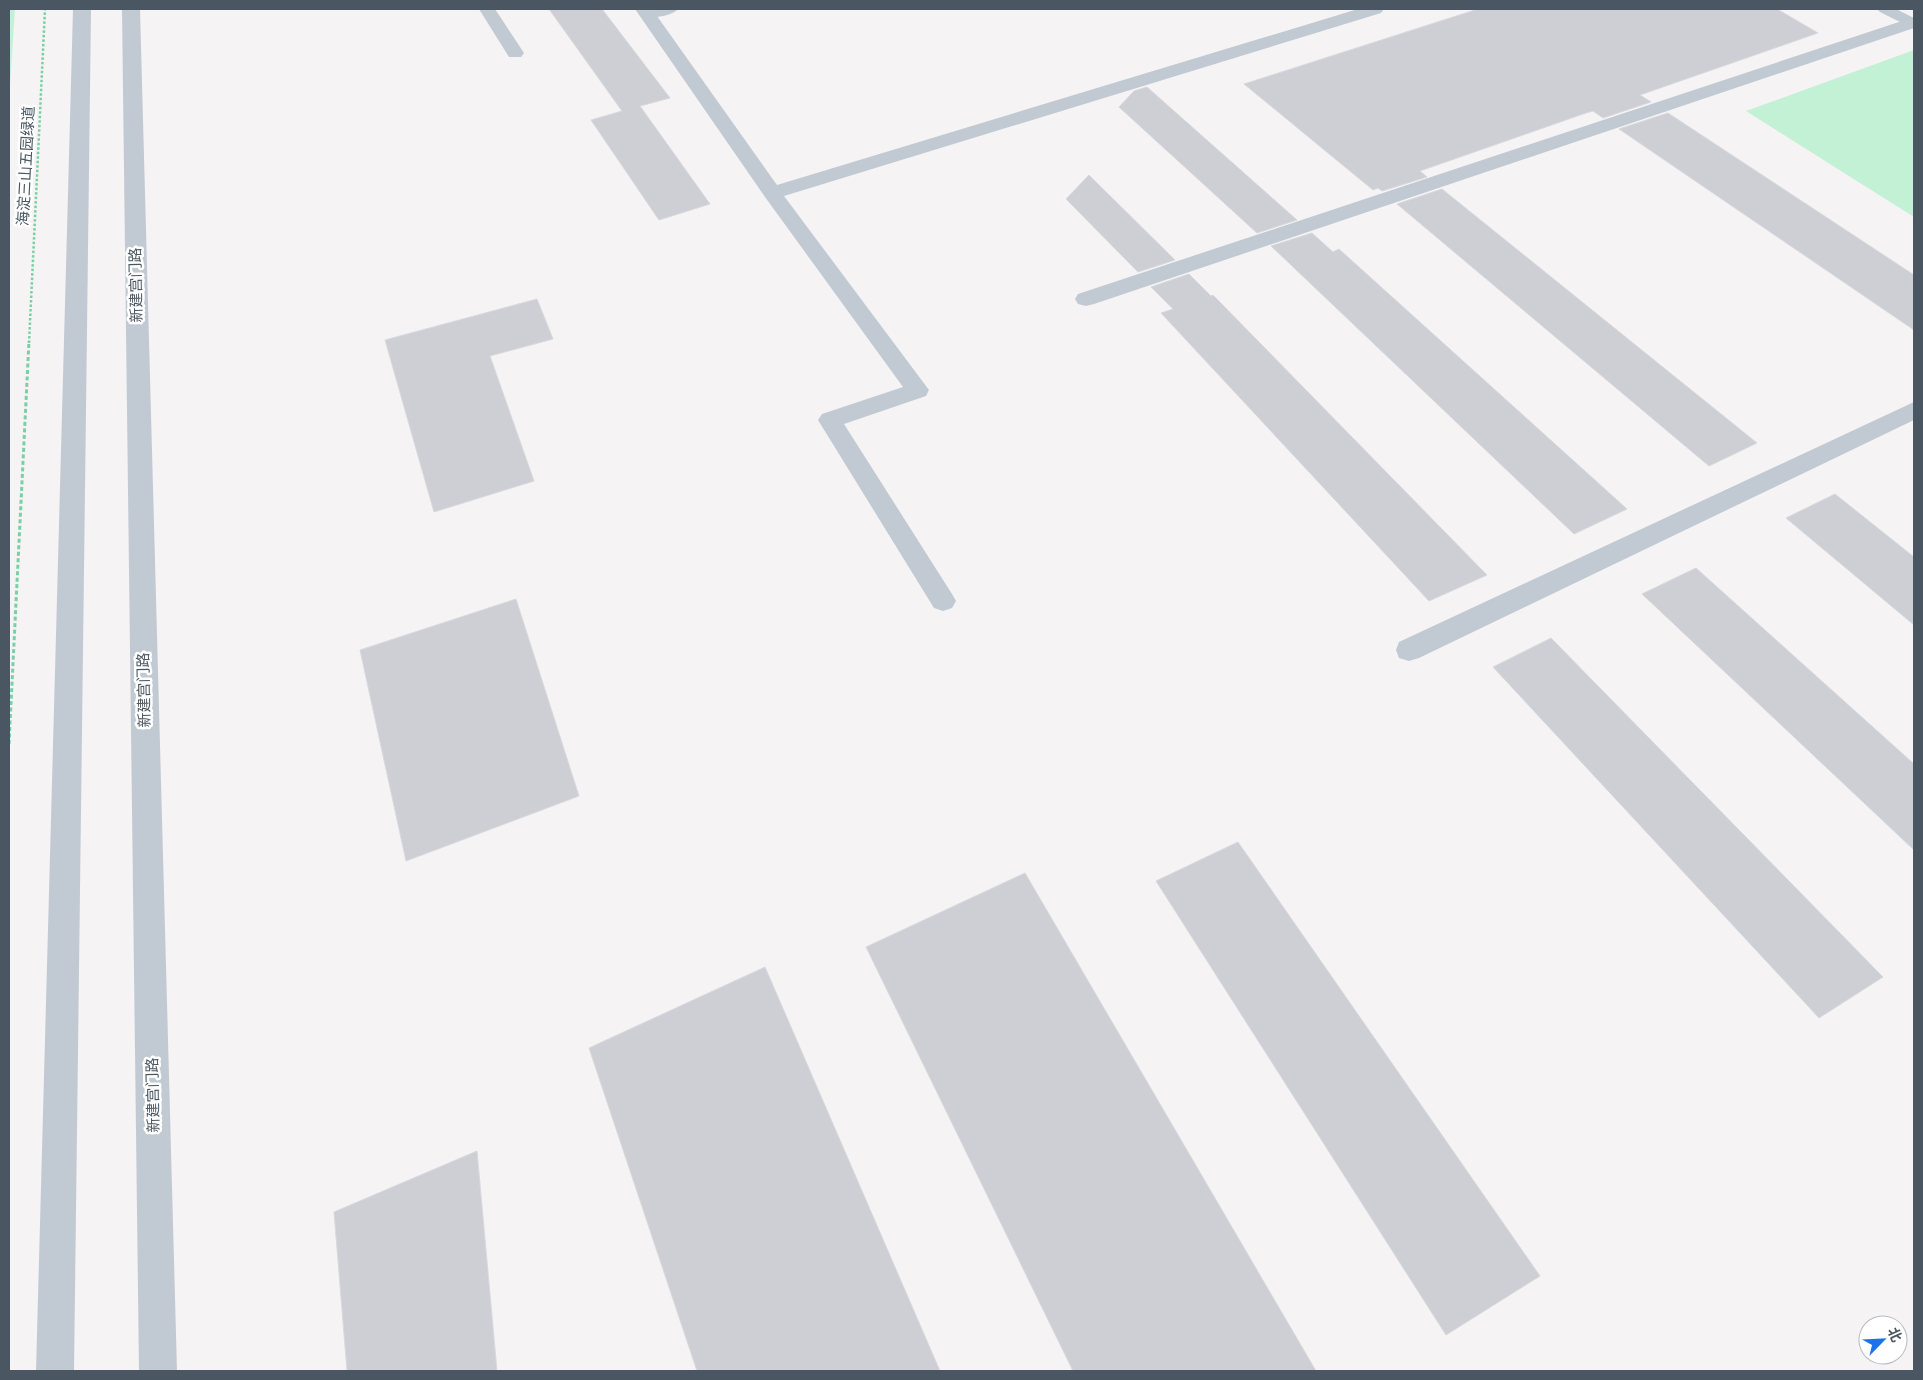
<svg xmlns="http://www.w3.org/2000/svg" width="1923" height="1380" font-family="Figtree,'Noto Sans SC',sans-serif">
  <style>
    .green { fill: #c3f1d5 }
    .building { fill: #cdcfd5; stroke: #d7d9de }
    .lines { fill: none; stroke-linecap: round; stroke-linejoin: round }
    .path-far1 { stroke: #7ad0a6; stroke-width: 2.5; stroke-dasharray: 2.5 2; stroke-linecap: butt }
    .path { stroke: #7ad0a6; stroke-width: 3; stroke-dasharray: 4 2.5; stroke-linecap: butt }
    .service { fill: #c1cad2; fill-rule: evenodd }
    .minor { fill: #c1cad2; fill-rule: evenodd }
    .tertiary { fill: #c1cad2; fill-rule: evenodd }
    .labels { text-anchor: middle; stroke-width: 5; stroke-linejoin: round; paint-order: stroke }
    .street-label { font-size: 15px; fill: #4a5661; stroke: #fff }
  </style>
  <rect width="100%" height="100%" fill="#f5f3f3"/>
  <path class="green" d="M9,9H15L9,100Z
    M1914,50V217L1746,111Z"/>
  <path class="building" d="M549,9H602L670,98L640,106L710,204L659,220L591,120L622,111Z
    M1478,9H1777L1818,33L1640,95L1651,102L1603,118L1593,111L1586,113L1420,171L1427,177L1382,191L1378,188L1373,190L1244,84Z
    M1147,87L1297,220L1257,233L1119,107L1134,91Z
    M1668,113L1914,275V330L1619,129Z
    M1089,175L1175,260L1138,272L1066,199Z
    M1442,189L1757,443L1709,466L1397,204Z
    M1312,233L1333,252L1339,249L1627,509L1574,534L1271,246Z
    M1189,274L1211,296L1213,295L1487,575L1429,601L1161,313L1173,309L1151,287Z
    M537,299L553,339L490,356L534,481L434,512L385,340Z
    M1835,494L1914,557V625L1786,518Z
    M1696,568L1914,764V850L1642,594Z
    M516,599L579,796L406,861L360,650Z
    M1551,638L1883,977L1819,1018L1493,667Z
    M1238,842L1540,1276L1446,1335L1156,881Z
    M1025,873L1316,1371H1073L866,947Z
    M765,967L940,1371H697L589,1048Z
    M477,1151L497,1371H347L334,1212Z"/>
  <g class="lines">
    <path class="path-far1" d="M29,343L45,9"/>
    <path class="path" d="M9,744L29,341"/>
    <path class="service" d="M651,9H678C672,16 651,19 643,17L640,14L643,11Z
      M1877,9H1896L1914,18V29L1880,12Z"/>
    <path class="minor" d="M479,9H495L524,53L521,57H509Z
      M635,9H652L777,185L1358,9H1384L1381,13L784,196L929,390L926,396L844,424L952,594L956,601L952,608L943,611L934,608L818,420L822,414L903,387L765,197Z
      M1914,17V28L1094,304L1086,306L1078,304L1075,299L1078,294Z
      M1914,402V420L1419,658L1409,661L1399,658L1396,650L1399,642Z"/>
    <path class="tertiary" d="M73,9H91L74,1371H36Z
      M122,9H140L177,1371H139Z"/>
  </g>
  <g class="labels">
    <g class="street-label">
      <text transform="translate(26 166) rotate(-87)" y="5">海淀三山五园绿道</text>
      <text transform="translate(136 285) rotate(-91)" y="5">新建宫门路</text>
      <text transform="translate(144 690) rotate(-91)" y="5">新建宫门路</text>
      <text transform="translate(153 1095) rotate(-91)" y="5">新建宫门路</text>
    </g>
  </g>
  <rect width="1923" height="1380" fill="none" stroke="#4a5661" stroke-width="20"/>
  <g transform="translate(1883 1340) rotate(66)"><circle r="24" fill="#ffffff" stroke="#b7bbc0"/>
  <path d="M0-4L9 19L0 12L-9 19Z" fill="#1a73e8"/>
  <text y="-8" font-size="14" font-weight="bold" text-anchor="middle" fill="#4a5661">北</text>
  </g>
</svg>
